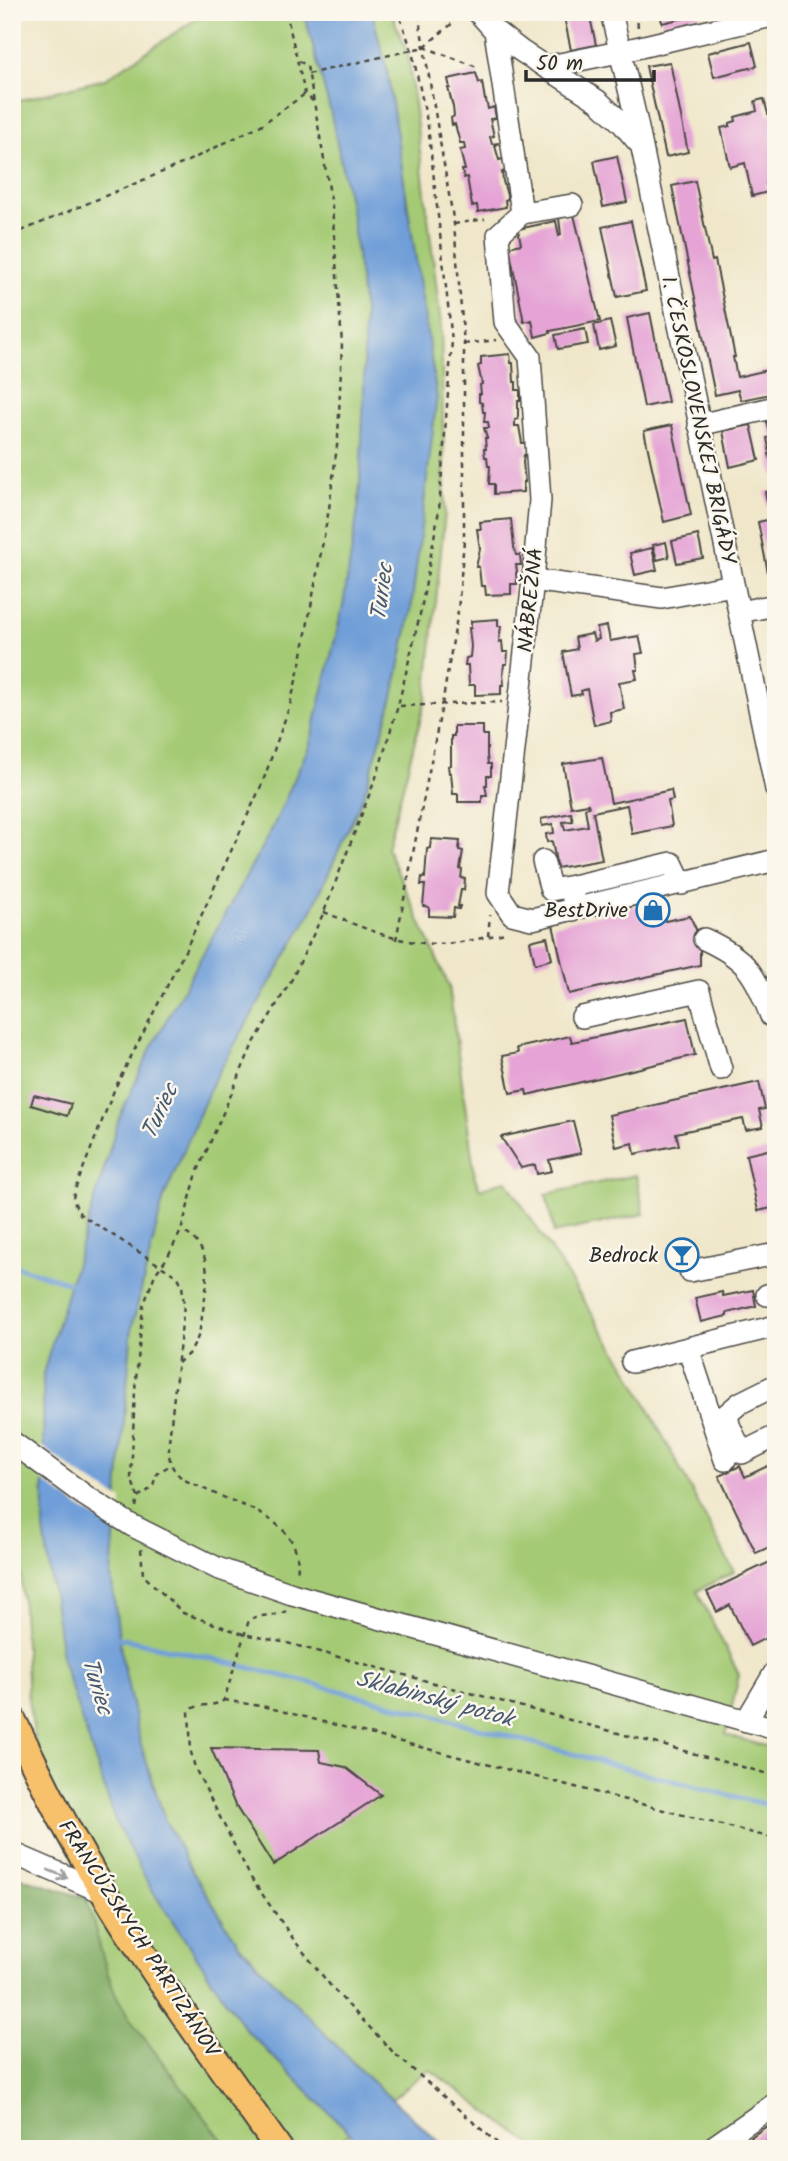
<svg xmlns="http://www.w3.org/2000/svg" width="788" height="2161" font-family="Kalam,sans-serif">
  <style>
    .green { fill: #a4ca74; stroke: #687a50; stroke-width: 2 }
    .forest { fill: #83ae66; stroke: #576c48; stroke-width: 2 }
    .water { fill: #709ed8; stroke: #4e6482; stroke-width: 2 }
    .pier { fill: #f0e7ca }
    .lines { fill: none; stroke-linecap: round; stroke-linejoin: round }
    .stream { stroke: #709ed8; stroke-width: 5 }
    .building { fill: #e5a4d5 }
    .minor-casing { stroke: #494743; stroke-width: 24 }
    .major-casing { stroke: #494743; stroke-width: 30 }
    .path { stroke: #494743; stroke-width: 2.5; stroke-dasharray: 5 5; stroke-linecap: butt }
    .minor { stroke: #fff; stroke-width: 21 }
    .major { stroke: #f7c06b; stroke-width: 26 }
    .oneway { stroke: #a0a0a0 }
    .labels { text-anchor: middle; stroke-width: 5; stroke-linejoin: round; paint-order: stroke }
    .street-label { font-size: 21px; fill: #2b2b2b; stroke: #fbf7ec }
    .poi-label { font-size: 21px; fill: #2b2b2b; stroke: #fbf7ec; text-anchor: end }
    .water-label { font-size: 23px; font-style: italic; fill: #475970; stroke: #fbf7ec }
  </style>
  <rect width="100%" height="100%" fill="#fbf7ec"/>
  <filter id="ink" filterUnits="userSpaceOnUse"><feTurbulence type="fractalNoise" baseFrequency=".0143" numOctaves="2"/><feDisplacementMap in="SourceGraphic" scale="14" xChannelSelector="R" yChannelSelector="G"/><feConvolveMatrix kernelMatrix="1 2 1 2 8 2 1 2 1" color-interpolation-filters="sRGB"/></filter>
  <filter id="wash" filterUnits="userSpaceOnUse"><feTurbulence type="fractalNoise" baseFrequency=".00686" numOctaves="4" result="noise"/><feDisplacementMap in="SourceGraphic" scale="28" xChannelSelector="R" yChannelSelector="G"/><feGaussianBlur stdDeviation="1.57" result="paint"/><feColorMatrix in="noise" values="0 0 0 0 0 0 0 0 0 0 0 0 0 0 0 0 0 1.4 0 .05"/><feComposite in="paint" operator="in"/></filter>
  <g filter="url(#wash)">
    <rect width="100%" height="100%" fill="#f0e7ca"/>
    <path class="green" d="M207,12H391L408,54L441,324L445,512L426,698L387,848L449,986L475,1178L480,1189L506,1180L630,1373L734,1572L697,1591L739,1675L726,1735L776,1749V2094L697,2149H538L429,2069L330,2149H229L131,2021L116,1995L108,1975L86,1898L37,1750L28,1700L12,1412V102L105,79Z
      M636,1175L644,1214L554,1233L546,1194Z"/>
    <path class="forest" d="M12,1875L86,1898L108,1975L116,1995L131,2021L229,2149H12Z"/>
    <path class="water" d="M304,12H372L387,70L437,397L411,610L393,697L365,792L311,912L213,1082L164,1197L132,1327L111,1576L122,1658L140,1742L165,1820L192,1871L240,1946L366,2076L447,2149H366L245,2029L151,1889L116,1823L63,1663L44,1530L43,1374L119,1118L151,1048L273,827L310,744L343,606L359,503L364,396V312L352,216L331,114Z"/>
    <path class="pier" d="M40,1445L79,1474L122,1500L119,1532L75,1505L40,1479Z"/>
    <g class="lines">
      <path class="stream" d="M12,1265L76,1285
        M114,1637C337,1683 555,1753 776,1807"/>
    </g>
    <g id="blocks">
      <path class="building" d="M563,12H589L596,45L571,50Z
        M660,12H706V13L662,23Z
        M751,42L757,66L714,77L708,53Z
        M670,62L688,152L666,157L646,66Z
        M476,73L479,83L482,82L485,100H486L488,109L494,107L496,118L490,119L494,136L490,137L492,144L499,143L495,146L499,160L503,159L506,171L502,172L503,181L508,199L505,200L506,207L478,212L477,205L472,206L467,177L464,178L462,170H465L460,150L465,149L464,143H460L455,124L452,125L451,118L454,116L453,107L448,88H450L448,79Z
        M764,99L768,114L776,112V181L766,184L768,192L752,196L745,163L730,167L721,128L730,126V123L736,121L735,117L757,111L755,101Z
        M617,156L627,202L603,207L594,161Z
        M695,181L712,261L715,260L735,357H733L737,377L776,368V393L741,400L738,390L715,395L672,186Z
        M574,215L600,321L550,331V333L535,337L532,320L524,322L509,247L521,244L518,229L556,221L559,236L561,235L559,218Z
        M631,221L646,291L617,297L602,227Z
        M650,313L668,402L644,407L627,318Z
        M610,321L616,346L599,350L594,325Z
        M585,329L588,344L558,349L555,335Z
        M510,354L511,363H513L514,382H516V390H520V401H518V419L515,420V426H519L522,443H527V454L524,455L523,462L525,482H523V492L494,494V484H489L490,466H488L487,457H485L484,449H486L485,438H487L484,428H489L488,422H484L485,412H483L482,403L479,402V394H481L480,385L482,384L478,366L481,365V357Z
        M776,420V474L773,475L769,454H770L767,438L771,437L767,422Z
        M672,425L691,515L664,522L644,431Z
        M751,425L759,460L730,467L723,431Z
        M776,490V504L768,506L765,492Z
        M776,518V587L771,588L758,522Z
        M511,519L514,547L516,555H520L521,565H516L517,572L516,573L517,584H511V594L486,595L485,586H481L479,567H476L480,549L477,529H481L480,522Z
        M698,535L703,558L677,563L672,541Z
        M666,542L669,557L657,560L653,545Z
        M652,548L657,570L635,575L630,553Z
        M498,619V626H501L499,642L502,641L503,652H508L507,664H504L503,674L504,685H501V694L475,695V685H469L468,665H465L466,658L470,657L471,646L469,628H471V621Z
        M607,626L610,641L639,636L643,653L636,654L638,670H635L637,679L619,682L624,709L610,712L611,721L594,725L587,689L581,691L582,694L571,696L563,652L577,649L575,637L592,634L594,641L599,639L597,628Z
        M454,726H483V735H487V755L488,764H491V776H487V785H485L487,795H482V802H458V794H453L451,773H449L448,766L451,765V736H454Z
        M602,758L611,803L671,790L673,800L668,801L672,826L632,834L627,805L593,812L602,860L557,868L552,841L547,842L546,834L554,833L553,824L542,826L541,819L571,813L573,821L563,822L565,830L588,826L585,808L589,807L588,804L571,807L563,764Z
        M431,839L460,841L459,850L463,851L460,869L462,870L461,878L465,879L464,890H461L458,906H460L459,909L454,908L453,917L429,916V907L423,906L425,885H421L422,877L425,878L427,849L430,848Z
        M656,901L660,904L665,921L690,916L700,938V965L569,994L553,925Z
        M547,937L552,959L535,964L530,941Z
        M687,1018L695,1055L527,1095L526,1090L510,1093L502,1056L518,1053L517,1048L570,1036L572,1042Z
        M759,1082L765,1109L759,1110L763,1127L746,1130L743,1119L676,1133L679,1145L635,1154L633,1143L616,1147L609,1115Z
        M34,1095L71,1104L67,1116L31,1105Z
        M573,1121L581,1153L549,1160L552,1171L537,1174L535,1165L521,1168L501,1137Z
        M776,1148V1207L758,1211L746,1155Z
        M753,1290L756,1306L727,1313V1316L701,1322L695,1298L722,1292L723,1296Z
        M776,1462V1544L756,1553L719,1476L740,1466L745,1477Z
        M776,1559V1633L750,1646L730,1605L717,1612L707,1592Z
        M211,1748L319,1750L321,1762L345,1767L381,1795L273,1865L235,1805Z
        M767,2126L774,2136L758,2147L751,2137Z"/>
    </g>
  </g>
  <g filter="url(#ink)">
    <use href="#blocks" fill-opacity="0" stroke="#494743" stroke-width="2"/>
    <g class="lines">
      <defs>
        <path id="minor" d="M478,12L495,31L521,51L598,101L622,123L638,142
          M611,12L636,119L776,789
          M495,31L522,213L498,235L505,322L530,357L540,500L533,580L498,893L512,914L532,919L776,860
          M545,67L619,52L776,15
          M522,213L572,205
          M699,425L776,407
          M533,580L662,598L733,585
          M739,612L776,605
          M543,861L551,890L573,886
          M573,910V886L672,863L682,884
          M704,939C748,959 754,973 771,1016
          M582,1017L699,991L721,1069
          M690,1271L776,1254
          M767,1295L776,1293
          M692,1360L725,1460
          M632,1362L776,1326
          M776,1385L740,1403L727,1414L729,1425L742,1453L776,1436
          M12,1442L84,1495L131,1525L217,1568L292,1594L776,1729
          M746,1721L775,1672
          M12,1853L105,1893
          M710,2149L776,2103"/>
        <path id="major" d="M12,1719C29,1752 44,1786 62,1819C124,1935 203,2042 279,2149"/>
      </defs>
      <use href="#minor" class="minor-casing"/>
      <use href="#major" class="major-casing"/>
      <path class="path" d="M286,12L305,94L314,102L332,206L342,344L338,438L329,509L301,660L290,705L262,784L184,953L115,1088L74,1192L73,1200L80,1214L178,1277L182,1285L184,1305L169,1441C169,1452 168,1463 176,1472C181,1479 190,1483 198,1486C237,1506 306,1518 297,1575
        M637,12L638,30
        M424,47L480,68
        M299,61L307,66L314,102
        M308,74L424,47L454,22
        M454,224L485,219
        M12,235L184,163L261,125L305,94
        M464,344L496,340
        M400,706L502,702
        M324,912C366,929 407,948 453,943C471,941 489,936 506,933
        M488,936L490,915
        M396,940L442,705L458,611L464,540V344L454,224L418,12
        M178,1363C183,1358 190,1354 193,1347C200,1336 201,1323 203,1310C208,1281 213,1246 182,1231
        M138,1497L152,1488L157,1473L171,1465
        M136,1507L138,1497L131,1478L135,1390L143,1307L155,1274L167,1258L181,1231L197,1173L252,1046L292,979L324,912L378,772L398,706L421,610L439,510L452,341L428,126L412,51L398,12
        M141,1549L143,1575L183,1613L243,1634L287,1643L776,1776
        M12,1562L15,1627L12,1628
        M286,1611C274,1618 260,1613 249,1620L224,1700C214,1708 199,1702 189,1711L191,1752L195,1768L251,1878L294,1940L334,1990L395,2054L504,2149
        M224,1700L266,1707L776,1839"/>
      <use href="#minor" class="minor"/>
      <use href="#major" class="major"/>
    </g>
    <defs><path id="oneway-shaft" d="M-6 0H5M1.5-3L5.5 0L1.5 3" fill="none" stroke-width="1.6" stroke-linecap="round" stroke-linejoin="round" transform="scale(1.75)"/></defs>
    <use class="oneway" href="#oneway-shaft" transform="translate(58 1874) rotate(22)"/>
  </g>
  <defs>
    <symbol id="shop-ring" viewBox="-11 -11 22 22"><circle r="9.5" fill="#fbf7ec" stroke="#1f6fb2" stroke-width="1.5"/><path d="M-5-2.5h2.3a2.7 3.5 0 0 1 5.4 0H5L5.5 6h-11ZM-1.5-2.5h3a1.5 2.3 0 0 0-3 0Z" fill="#1f6fb2"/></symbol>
    <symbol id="bar-ring" viewBox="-11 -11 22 22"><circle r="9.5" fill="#fbf7ec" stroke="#1f6fb2" stroke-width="1.5"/><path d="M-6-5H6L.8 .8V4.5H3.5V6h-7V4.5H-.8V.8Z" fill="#1f6fb2"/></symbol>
  </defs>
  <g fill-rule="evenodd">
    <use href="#shop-ring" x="634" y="891" width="38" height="38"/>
    <use href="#bar-ring" x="663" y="1236" width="38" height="38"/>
  </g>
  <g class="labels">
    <g class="street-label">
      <text transform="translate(699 420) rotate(78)" y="7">I. ČESKOSLOVENSKEJ BRIGÁDY</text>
      <text transform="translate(530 600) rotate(-84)" y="7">NÁBREŽNÁ</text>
      <text transform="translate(139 1938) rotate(57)" y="7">FRANCÚZSKYCH PARTIZÁNOV</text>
    </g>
    <g class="poi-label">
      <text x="628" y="917">BestDrive</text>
      <text x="658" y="1262">Bedrock</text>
    </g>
    <g class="water-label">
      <text transform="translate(381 592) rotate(-83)" y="8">Turiec</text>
      <text transform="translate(159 1111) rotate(-65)" y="8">Turiec</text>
      <text transform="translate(98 1686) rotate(73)" y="8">Turiec</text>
      <text transform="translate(435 1698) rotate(15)" y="8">Sklabinský potok</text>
    </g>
  </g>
  <rect width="788" height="2161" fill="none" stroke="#fbf7ec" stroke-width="42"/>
  <path d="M526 70v10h128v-10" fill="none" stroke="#2b2b2b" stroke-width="3.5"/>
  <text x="536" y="70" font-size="21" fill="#2b2b2b" stroke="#fbf7ec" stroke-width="5" paint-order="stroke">50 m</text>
</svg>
